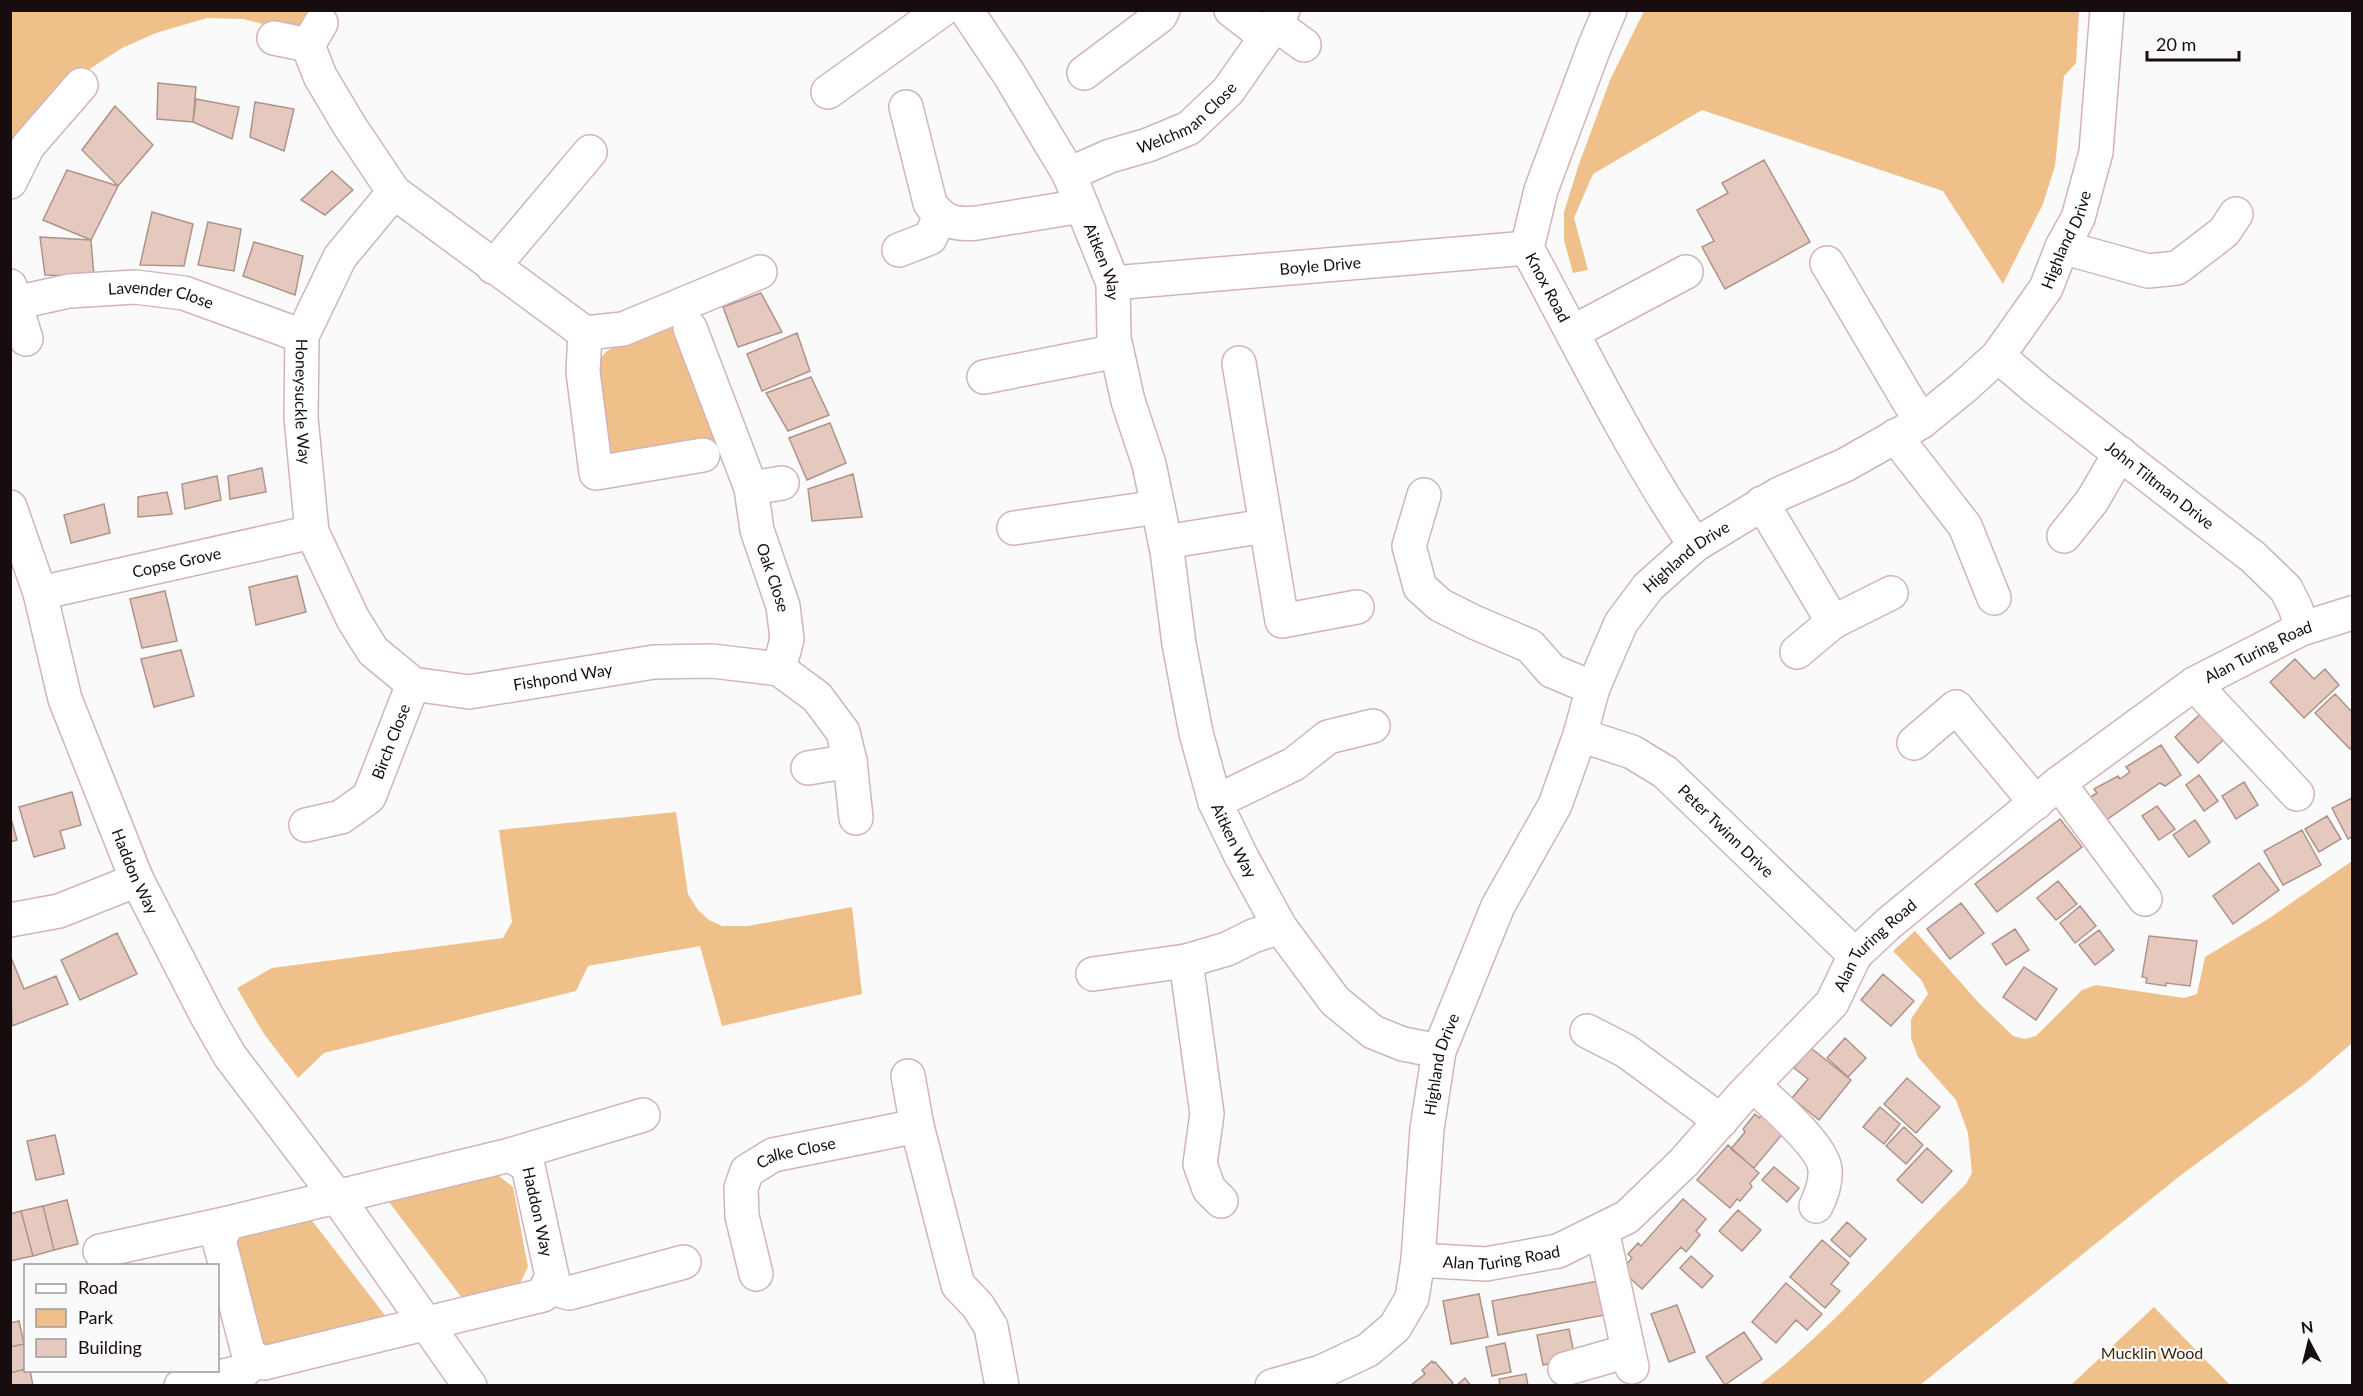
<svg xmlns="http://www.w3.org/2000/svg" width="2363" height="1396" font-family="Lato,sans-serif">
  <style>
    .green { fill: #efc089 }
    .building { fill: #e5c9bf; stroke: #ae938a; stroke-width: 1.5 }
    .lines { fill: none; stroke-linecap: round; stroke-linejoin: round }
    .minor-casing { stroke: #d2b4b8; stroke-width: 36 }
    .minor { stroke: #fff; stroke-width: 33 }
    .labels { text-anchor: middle; stroke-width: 4.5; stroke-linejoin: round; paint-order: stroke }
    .street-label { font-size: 16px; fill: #170d0e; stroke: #fafafa }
    .park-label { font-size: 16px; fill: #3d2a11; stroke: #fafafa }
  </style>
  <rect width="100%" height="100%" fill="#fafafa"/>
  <path class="green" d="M11,11H317L300,27L280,28L243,19L207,18L156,33L122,48L85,72L11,150Z
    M1644,11H2079L2076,63L2064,76L2055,166L2043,204L2003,284L1943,191L1702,110L1593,174L1574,218L1588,270L1573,273L1564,240V212L1578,167L1610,80Z
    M675,326L715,440L620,458L611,451C606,428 586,370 606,352C613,346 662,330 675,326Z
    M676,812L688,894L698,910L709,920L722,926H748L852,907L862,994L722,1026L700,946L588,966L576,991L324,1053L298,1078L264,1034L237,988L272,968L503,938L512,922L499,830Z
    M2352,861V1043L2307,1082L2181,1175L1920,1385H1759C1835,1327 1897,1251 1966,1184L1972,1173L1968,1133L1956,1100L1918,1057L1911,1038V1019L1928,994L1922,981L1893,951L1915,931L1978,1002L2013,1036L2025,1039L2036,1036L2082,990L2096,985L2184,998L2197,994L2205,957L2268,919Z
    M495,1173L513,1187L528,1267L519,1285L462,1298L389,1202Z
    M310,1218L387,1318L269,1347L253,1336L229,1253L240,1232Z
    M2154,1307L2230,1385H2071Z"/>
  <path class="building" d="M158,83L196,87L193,122L157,119Z
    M196,99L239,107L232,139L193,122Z
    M255,102L294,109L284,151L250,137Z
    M115,106L153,145L118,186L82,150Z
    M1764,160L1810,242L1725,289L1702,247L1714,241L1697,210L1728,193L1722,183Z
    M67,170L118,186L91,240L43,220Z
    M332,171L353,190L325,215L301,200Z
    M152,212L193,224L184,266L140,265Z
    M208,222L241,229L234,271L198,265Z
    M40,237L91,240L94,277L45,275Z
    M254,242L303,256L295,295L243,276Z
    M761,293L782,332L738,347L723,307Z
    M797,333L810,371L762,391L747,354Z
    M811,377L829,415L788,431L766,393Z
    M830,423L846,463L807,480L789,438Z
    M262,468L266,492L230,499L228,476Z
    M853,474L862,517L812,521L808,489Z
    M217,476L221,500L185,509L182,484Z
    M167,492L172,514L138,517V497Z
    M104,504L110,533L71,543L64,515Z
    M297,576L306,612L256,625L249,587Z
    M165,591L177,641L142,648L130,599Z
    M181,650L194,696L154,707L141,659Z
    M2295,659L2314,679L2325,669L2339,685L2304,718L2270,682Z
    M2335,694L2352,712V746L2350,749L2315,713Z
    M2207,708L2230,734L2198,763L2175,737Z
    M2161,745L2181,775L2165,786L2160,783L2099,825L2083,802L2097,793L2094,789L2118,776L2120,779L2130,772L2126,767Z
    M2199,775L2218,801L2204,811L2186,785Z
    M2244,782L2258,805L2236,819L2222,796Z
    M72,792L81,825L60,831L65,848L34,857L19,807Z
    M2352,798V837L2348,839L2332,808Z
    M2157,806L2175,829L2159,840L2142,816Z
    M10,815L17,840L10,842Z
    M2327,816L2341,839L2319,852L2305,829Z
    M2060,819L2082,847L1997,912L1975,884Z
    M2195,820L2210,842L2189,857L2173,835Z
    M2302,830L2321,865L2283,885L2264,851Z
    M2259,863L2279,890L2233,924L2213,896Z
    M2058,881L2077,904L2056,920L2037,898Z
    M1961,903L1984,933L1950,959L1927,929Z
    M2080,906L2096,926L2075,943L2060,923Z
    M2015,929L2029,950L2006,965L1992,944Z
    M2099,930L2114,950L2095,965L2079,945Z
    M117,933L137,974L80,1000L61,960Z
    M2149,936L2197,941L2190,986L2166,983V986L2146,983L2147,978L2142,977Z
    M10,955L24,989L56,976L68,1004L12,1026Z
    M2024,967L2057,989L2036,1020L2003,997Z
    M1883,974L1914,1001L1891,1026L1861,1000Z
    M1845,1038L1866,1058L1848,1077L1827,1058Z
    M1811,1048L1851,1080L1819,1120L1792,1098L1808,1079L1794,1068Z
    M1907,1078L1940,1107L1916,1133L1884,1104Z
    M1880,1107L1900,1124L1884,1144L1863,1127Z
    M1767,1108L1789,1126L1754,1168L1731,1149L1745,1132L1743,1129L1755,1114L1759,1118Z
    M1904,1127L1923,1145L1906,1164L1886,1146Z
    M55,1135L64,1174L36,1180L27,1141Z
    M1728,1145L1759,1173L1750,1183L1752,1187L1740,1201L1737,1199L1730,1208L1697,1180Z
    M1927,1148L1952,1171L1922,1203L1897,1180Z
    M1774,1167L1799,1188L1787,1202L1762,1180Z
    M1683,1199L1706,1219L1696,1231L1700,1235L1686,1252L1681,1247L1642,1289L1621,1270L1632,1258L1628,1254L1638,1243L1641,1246Z
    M67,1200L78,1244L54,1250L43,1206Z
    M43,1206L54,1250L33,1256L21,1211Z
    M1738,1210L1761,1230L1742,1251L1719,1231Z
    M21,1211L33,1256L10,1261V1214Z
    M1847,1222L1866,1239L1850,1257L1831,1240Z
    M1822,1240L1849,1263L1831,1284L1840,1291L1825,1308L1790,1277Z
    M1691,1256L1713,1276L1702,1288L1680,1268Z
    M1598,1281L1605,1315L1498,1335L1492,1301Z
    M1786,1283L1822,1314L1807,1330L1796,1320L1776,1343L1752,1322Z
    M1479,1294L1488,1337L1451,1344L1443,1301Z
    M1677,1305L1695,1352L1669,1362L1651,1314Z
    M19,1321L24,1344L10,1347V1323Z
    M1569,1329L1575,1358L1543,1365L1537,1335Z
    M1744,1332L1762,1359L1725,1385L1706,1357Z
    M1505,1343L1511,1372L1492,1376L1486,1347Z
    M24,1344L26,1369L10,1373V1347Z
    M1432,1361L1433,1363L1435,1362L1453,1383L1449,1386H1410L1425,1374L1422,1370Z
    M26,1369L30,1370L33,1386H10V1373Z
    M1526,1374L1528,1386H1500L1499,1379Z
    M1465,1378L1471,1386H1456Z"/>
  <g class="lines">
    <defs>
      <g id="minor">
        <path id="s1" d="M966,10L1009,74L1069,174L1113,283L1114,338L1128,401L1149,464L1167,551L1179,644L1196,733L1215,802L1241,856L1280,927L1335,1001L1373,1032L1403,1044L1439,1051"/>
        <path d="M1231,10L1266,37"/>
        <path id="s2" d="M1610,10L1594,48L1541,190L1527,248C1581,348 1631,451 1695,545"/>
        <path d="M1275,24L1304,45"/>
        <path d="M274,38L308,45L321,23"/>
        <path d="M308,45L320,76L349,125L394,192L585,333L623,329L760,272"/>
        <path d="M1084,73L1160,16L1163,10"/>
        <path d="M828,92L942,10"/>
        <path d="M906,107L930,203C942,222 955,225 977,223L1082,206"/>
        <path id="s3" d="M1069,174L1110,156L1148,145L1189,128L1228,91L1275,24L1283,10"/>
        <path d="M10,182L28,146L81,85"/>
        <path id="s4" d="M394,192L340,257L302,336L301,418L312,532L353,619L373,651L413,684L469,692L654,662L712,661L779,669L817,697L843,732L850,761L856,818"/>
        <path d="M2062,247L2148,271L2177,268L2224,232L2236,214"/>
        <path d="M899,250L930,238L940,216"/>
        <path d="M1827,263L1921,422"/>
        <path d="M493,267L590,152"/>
        <path id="s5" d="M1113,283L1527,248"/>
        <path d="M10,286L26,339"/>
        <path id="s6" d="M15,303L69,291L135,287L184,293L302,336"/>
        <path id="s7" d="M690,328L751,488L757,530L783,606L787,639L779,669"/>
        <path d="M1573,332L1686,272"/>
        <path d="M585,333L583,372L596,473L703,455"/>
        <path id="s8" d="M1998,356L2039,391L2253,557L2286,589L2296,609L2301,629"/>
        <path d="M1239,363L1282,621L1357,607"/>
        <path d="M984,377L1117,351"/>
        <path d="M1895,436L1965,526L1994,598"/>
        <path d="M751,488L782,483"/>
        <path d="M1424,495L1409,546L1420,587L1440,605L1474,622L1530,646L1552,671L1593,688"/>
        <path d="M1762,503L1833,622"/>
        <path id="s9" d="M10,507L40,593L65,699L137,880L207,1016L230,1056L337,1197L470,1386"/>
        <path d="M1014,528L1158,507"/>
        <path d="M2064,536L2092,501L2120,453"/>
        <path d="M1165,542L1265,526"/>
        <path id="s10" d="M40,593L312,532"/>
        <path d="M1797,652L1833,622L1891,593"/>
        <path d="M2194,684L2297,794"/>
        <path id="s11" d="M1580,735L1632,752L1665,772L1855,955"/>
        <path d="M1914,743L1956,707L2036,803"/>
        <path d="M808,768L850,761"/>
        <path d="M2059,783L2145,899"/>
        <path d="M1215,802L1294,764L1328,737L1373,726"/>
        <path id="s12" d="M306,825L341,817L369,797L413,684"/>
        <path d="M10,920L59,911L137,880"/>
        <path d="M1186,961L1207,1114L1200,1164L1209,1189L1221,1201"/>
        <path d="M1093,974L1186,961L1227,949L1253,936L1280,927"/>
        <path d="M1587,1031L1626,1051L1721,1121"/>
        <path d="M908,1076L917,1126L958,1285L978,1306L991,1327L1002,1386"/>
        <path d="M1753,1085C1771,1102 1824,1147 1825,1170C1826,1181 1821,1196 1816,1206"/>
        <path d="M510,1155L643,1115"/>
        <path d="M1602,1230L1632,1367"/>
        <path id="s13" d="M100,1251L228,1223L510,1155L528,1166L552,1276L543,1295L264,1363L249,1356L219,1240L228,1223"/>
        <path id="s14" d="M1418,1260L1486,1264L1558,1251L1627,1217L1684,1162L1744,1094L1832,1003L1855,955L1888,924L2059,783L2194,684L2301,629L2352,613"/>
        <path id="s15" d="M756,1274L742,1216L741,1188L747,1171L773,1155L917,1126"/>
        <path d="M547,1287L569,1293L684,1262"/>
        <path d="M1565,1369L1628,1351"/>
        <path d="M181,1386L244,1371L256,1359"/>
        <path id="s16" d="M1272,1386L1321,1372L1368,1350L1395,1327L1412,1298L1418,1260L1427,1129L1439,1051L1498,906L1555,805L1580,735L1593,688L1621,623L1648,587L1695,545L1779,494L1845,465L1921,422L1964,387L1998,356L2046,288L2062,247L2078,218L2096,152L2107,10"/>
      </g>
    </defs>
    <use href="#minor" class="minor-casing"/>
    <use href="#minor" class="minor"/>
  </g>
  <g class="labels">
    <g class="street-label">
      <text dy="6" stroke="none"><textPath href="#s3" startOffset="132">Welchman Close</textPath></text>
      <text dy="6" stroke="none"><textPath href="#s16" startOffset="1490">Highland Drive</textPath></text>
      <text dy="6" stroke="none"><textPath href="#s1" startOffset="288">Aitken Way</textPath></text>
      <text dy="6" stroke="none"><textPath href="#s5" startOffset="208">Boyle Drive</textPath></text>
      <text dy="6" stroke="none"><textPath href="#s2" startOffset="297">Knox Road</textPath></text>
      <text dy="6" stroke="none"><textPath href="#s6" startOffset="148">Lavender Close</textPath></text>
      <text dy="6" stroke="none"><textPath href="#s4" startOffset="238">Honeysuckle Way</textPath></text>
      <text dy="6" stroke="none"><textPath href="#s8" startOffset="207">John Tiltman Drive</textPath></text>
      <text dy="6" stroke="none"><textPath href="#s16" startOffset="981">Highland Drive</textPath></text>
      <text dy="6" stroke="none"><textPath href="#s10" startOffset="140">Copse Grove</textPath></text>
      <text dy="6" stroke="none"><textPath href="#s7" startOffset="264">Oak Close</textPath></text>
      <text dy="6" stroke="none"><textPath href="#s14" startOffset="1074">Alan Turing Road</textPath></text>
      <text dy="6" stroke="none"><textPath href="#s4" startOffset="706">Fishpond Way</textPath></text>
      <text dy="6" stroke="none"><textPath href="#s12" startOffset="130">Birch Close</textPath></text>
      <text dy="6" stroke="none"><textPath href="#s11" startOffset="178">Peter Twinn Drive</textPath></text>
      <text dy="6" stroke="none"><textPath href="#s1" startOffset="885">Aitken Way</textPath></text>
      <text dy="6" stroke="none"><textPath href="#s9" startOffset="386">Haddon Way</textPath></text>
      <text dy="6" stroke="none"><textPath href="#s14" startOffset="588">Alan Turing Road</textPath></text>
      <text dy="6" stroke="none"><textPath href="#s16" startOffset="408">Highland Drive</textPath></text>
      <text dy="6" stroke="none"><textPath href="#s15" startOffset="159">Calke Close</textPath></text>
      <text dy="6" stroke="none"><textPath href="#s13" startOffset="489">Haddon Way</textPath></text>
      <text dy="6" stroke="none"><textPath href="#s14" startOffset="84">Alan Turing Road</textPath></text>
    </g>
    <g class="park-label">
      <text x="2152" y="1359">Mucklin Wood</text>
    </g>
  </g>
  <rect width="2363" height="1396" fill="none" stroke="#170d0e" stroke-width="24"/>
  <rect x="24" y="1264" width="195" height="108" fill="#fafafa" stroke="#9f9b9c" stroke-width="1.5"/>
  <rect x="36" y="1284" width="30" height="9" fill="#ffffff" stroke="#9f9b9c" stroke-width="1.5"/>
  <text x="78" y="1294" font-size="18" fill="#170d0e">Road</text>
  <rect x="36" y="1309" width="30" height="18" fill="#efc089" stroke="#9f9b9c" stroke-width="1.5"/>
  <text x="78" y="1324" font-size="18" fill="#170d0e">Park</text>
  <rect x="36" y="1339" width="30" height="18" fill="#e5c9bf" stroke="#9f9b9c" stroke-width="1.5"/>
  <text x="78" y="1354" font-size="18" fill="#170d0e">Building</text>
  <g transform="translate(2309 1342) rotate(353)" stroke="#fafafa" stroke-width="4.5" paint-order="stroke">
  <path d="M0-4.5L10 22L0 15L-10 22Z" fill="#170d0e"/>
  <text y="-9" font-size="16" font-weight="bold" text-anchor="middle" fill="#170d0e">N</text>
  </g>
  <path d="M2147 51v9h92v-9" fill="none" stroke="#170d0e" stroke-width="3"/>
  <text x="2156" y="51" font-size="18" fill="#170d0e" stroke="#fafafa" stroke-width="4.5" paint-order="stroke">20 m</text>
</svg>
